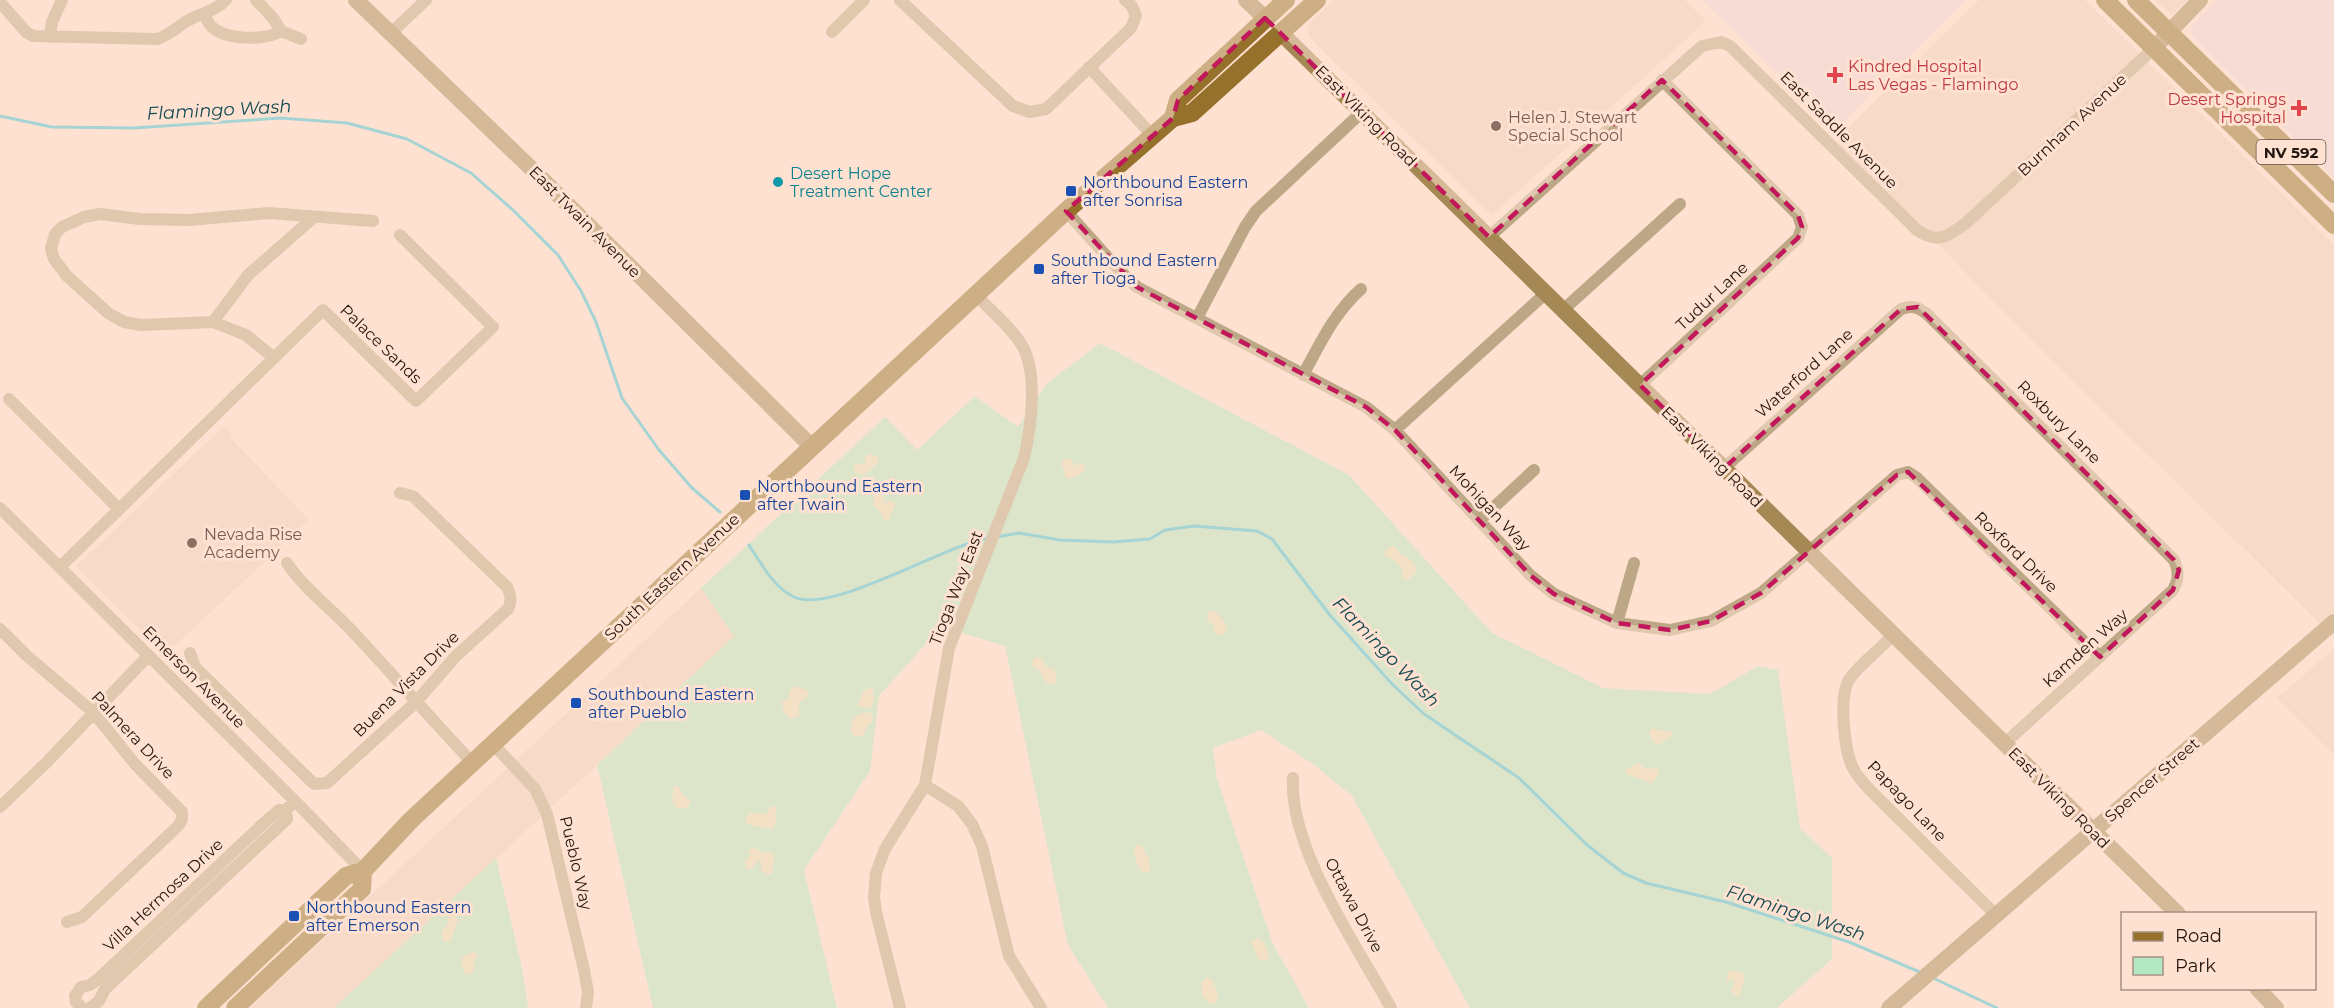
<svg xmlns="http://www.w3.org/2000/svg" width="2334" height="1008" viewBox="0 0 2334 1008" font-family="Montserrat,sans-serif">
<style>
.built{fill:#f2d0be}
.medical{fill:#f0d6dc}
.green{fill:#b4e9c4}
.sand{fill:#e8deb9}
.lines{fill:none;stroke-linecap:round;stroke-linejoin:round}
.stream{stroke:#3dc2da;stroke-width:3}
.street{stroke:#bca886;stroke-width:12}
.secondary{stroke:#a68854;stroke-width:16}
.primary{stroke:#96712b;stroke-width:18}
.marked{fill:none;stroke:#c2185b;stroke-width:4.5;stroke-dasharray:12 8;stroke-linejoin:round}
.health-dot{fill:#e0444e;stroke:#fee1d0;stroke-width:2}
.education-dot{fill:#8d6e63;stroke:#fee1d0;stroke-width:2}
.culture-dot{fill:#0f9aa8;stroke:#fee1d0;stroke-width:2}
.transit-dot{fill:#1a4fb4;stroke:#fee1d0;stroke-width:2}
.labels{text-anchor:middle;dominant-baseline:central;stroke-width:6;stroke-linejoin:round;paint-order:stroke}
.shield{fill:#fee1d0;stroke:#65544a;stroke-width:1.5}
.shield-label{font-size:15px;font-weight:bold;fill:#241710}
.health-label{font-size:16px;fill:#be3a42;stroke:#fee1d0;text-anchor:start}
.street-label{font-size:16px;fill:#241710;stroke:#fee1d0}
.education-label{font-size:16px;fill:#785e54;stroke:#fee1d0;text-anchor:start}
.culture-label{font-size:16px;fill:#0d838f;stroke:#fee1d0;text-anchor:start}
.transit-label{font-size:16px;fill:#164399;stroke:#fee1d0;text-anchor:start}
.water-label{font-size:18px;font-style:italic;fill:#134b55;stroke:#fee1d0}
</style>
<rect width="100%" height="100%" fill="#fee1d0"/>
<path class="built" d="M1334 0H1685L1706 21 1492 215 1309 37 1307 30 1309 24Z
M1979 0H2085L2334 245V637L2049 358 1836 140Z
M2155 0H2187L2173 15Z
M224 426 232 434 230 437 309 520 165 655 76 566Z
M701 588 734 636 597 765 334 1008H250Z
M2334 649V755L2277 698Z"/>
<path class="medical" d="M1702 0H1966L1836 129Z
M2217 0H2334V178L2194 38 2191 32V26Z"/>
<path class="green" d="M1100 343 1349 475 1492 633 1603 688 1710 694 1758 666 1778 670 1800 828 1832 858V959L1777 1008H1470L1352 796 1313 764 1261 730 1213 748 1217 779 1273 944 1309 1008H1108L1068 945 1005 646 941 627 879 696 870 771 804 870 837 1008H653L597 765 734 636 701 588 885 417 917 450 975 396 1018 427 1046 384Z
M496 858 521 963 528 1005 527 1008H334Z"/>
<path class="sand" d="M870 453 878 458V463L864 475C858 475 855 472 853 466L856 463 864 465 866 456Z
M1068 458 1072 461 1074 467 1080 462 1086 466 1082 473 1070 479 1066 478 1062 464 1063 460Z
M877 493 884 497 885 504 889 501 893 502 895 505 889 520 885 521 880 512 873 505 874 496Z
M1392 546 1397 548 1400 554C1408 558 1415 560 1417 571L1409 580 1402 579 1403 570 1395 561 1385 556V551Z
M1210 611H1215L1227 625 1228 628 1222 635H1217L1214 632V627L1207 619V614Z
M1035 657C1042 657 1044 660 1045 666L1055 670 1057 680 1054 684H1047L1039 670 1031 665Z
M797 686 808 691 809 696 799 702V716L791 719 784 713 782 702 789 698V691Z
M869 688 873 689 874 698 872 708 859 707 858 703 863 691Z
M868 712 872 714 873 721 867 727 863 736 855 737 851 733C849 720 856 713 868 712Z
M1654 729 1672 732V736L1658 745 1654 742 1649 734 1650 730Z
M1639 763 1647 769 1656 768 1659 770V774L1652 784 1625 773 1626 769Z
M677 785 682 792 683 796 690 800V805L683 809 677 808 672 800 674 786Z
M775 806 777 808 775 817 777 822 772 829 746 824 745 819 750 812 766 815 770 807Z
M1138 845 1142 846 1149 859 1150 869 1147 873H1143C1137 868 1134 856 1134 848Z
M755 848 763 853 771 852 774 855 772 874 768 875 761 870V860L757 861 752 869H746L745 861 750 856 748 853 750 849Z
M454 914 458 920 450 942 443 941 441 932 447 926 449 915Z
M1258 938C1264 941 1270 952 1269 958L1264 961 1259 960 1251 942Z
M474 952 478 955 474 964V970L471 974H467L463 970 461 959 465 955Z
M1732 970 1743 973 1745 978 1740 994 1736 997 1731 992 1735 983 1734 980 1726 981 1728 973Z
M1207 977 1211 979C1215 987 1221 996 1216 1003L1211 1004 1202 996 1201 983Z"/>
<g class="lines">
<path class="stream" d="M0 116 52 127 134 128 280 118 347 123 407 139 471 173 514 211 558 255 581 291 596 322 622 398 659 450 692 488 720 512
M996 537 1019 533 1060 540 1113 542 1150 539 1165 530 1194 526 1257 531 1272 539 1329 614 1392 684 1424 714 1519 778 1586 844 1623 873 1646 883 1726 902 1849 942 1922 973
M749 545C761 563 773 587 794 597 832 615 945 544 990 538
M1933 978 1997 1008"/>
<path class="street" d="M256 0 273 18 281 31 301 39
M900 0 1013 106 1030 112 1046 109 1131 28 1136 16 1132 6 1125 0
M0 2 26 32 33 36 157 39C169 35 176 28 187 21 200 13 215 12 226 0
M204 14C206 18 209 24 212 27 226 40 265 41 281 31
M832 32 864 0
M390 34 426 0
M50 37 52 22 62 0
M1089 67 1153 136
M1066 211 1121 272 1137 287 1366 407 1395 430 1530 575 1554 594 1617 623 1670 630 1711 621 1761 593 1897 475 1908 472 1916 477 2100 657
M1489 237 1702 46 1721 42 1730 46 1917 230C1938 244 1946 237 1965 224L2154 48
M1563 310 1680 204
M1197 318 1245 227 1256 211 1362 112
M213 322 248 275 313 218
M274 358 246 335 213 322 141 325 124 322 108 313 67 276 54 259 51 249 55 234 62 227 84 217 100 214 140 219 189 220 269 213 373 221
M1303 375C1320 344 1334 313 1361 289
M1640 385 1798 238 1802 227 1798 215 1662 80
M9 399 119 509
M1395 430 1546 293
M1724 468 1901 309C1912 305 1918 307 1927 314L2174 560C2179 572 2179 579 2173 590L2004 744
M0 508 295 801 363 871
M1479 521 1534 470
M287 563C305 590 332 609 354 633 394 676 432 720 473 763
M60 567 323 310 416 401 493 327 400 235
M1617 623 1634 563
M0 629 26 655 93 712 135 764 182 812V819L179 825 82 917 67 922
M1893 635C1880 649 1862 663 1850 678 1838 695 1844 753 1854 770 1858 777 1864 783 1869 789L1996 915
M190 653 195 667 314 784 327 783 415 703 456 656 508 609C512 601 511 596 507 587L413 496 400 493
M493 744 535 789 547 814 584 970 588 992 586 1008
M1293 778C1289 849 1357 946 1391 1008
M925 785 958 806 972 824 982 846 1009 956 1041 1008
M0 807 47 762 148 656
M82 1008 76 1002 75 996 81 987 90 985 98 979 265 822 279 810H286L295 801
M90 1008 99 1001 105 989 287 819 286 810
M900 1008 876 912 874 897 876 873 885 849 925 785 949 648 1024 458C1031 428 1038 376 1023 347 1012 328 991 311 976 295"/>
<path class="secondary" d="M356 0 537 174 812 447
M1246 0 1265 18
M1281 33 2178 914
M2154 48 2200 0
M2257 988 2276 1008
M1889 1008 2334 622"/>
<path class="primary" d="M2105 0 2334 225
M2136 0 2334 194
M1173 118 1178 100 1286 0
M206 1008 346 876 363 871 411 820 1066 211 1173 118 1192 113 1317 0
M235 1008 362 889 363 871"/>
</g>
<path d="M0 0H2334V1008H0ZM1265 18 1489 237 1662 80 1798 215 1802 227 1798 238 1640 385 1724 468 1901 309 1918 307 2174 560 2179 570 2173 590 2100 657 1908 472 1897 475 1761 593 1711 621 1670 630 1617 623 1554 594 1530 575 1395 430 1366 407 1137 287 1066 211 1173 118 1178 100Z" fill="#fee1d0" fill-opacity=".55" fill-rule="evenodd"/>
<path class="marked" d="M1265 18 1489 237 1662 80 1798 215 1802 227 1798 238 1640 385 1724 468 1901 309 1918 307 2174 560 2179 570 2173 590 2100 657 1908 472 1897 475 1761 593 1711 621 1670 630 1617 623 1554 594 1530 575 1395 430 1366 407 1137 287 1066 211 1173 118 1178 100Z"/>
<g class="health-dot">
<path d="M1832 66h6v6h6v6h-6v6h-6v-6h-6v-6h6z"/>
<path d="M2296 99h6v6h6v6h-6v6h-6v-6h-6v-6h6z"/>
</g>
<g class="education-dot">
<circle cx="1496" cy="126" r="6"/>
<circle cx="192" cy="543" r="6"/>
</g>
<circle class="culture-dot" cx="778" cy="182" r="6"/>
<g class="transit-dot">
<rect x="1065" y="185" width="12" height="12" rx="3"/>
<rect x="1033" y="263" width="12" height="12" rx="3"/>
<rect x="739" y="489" width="12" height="12" rx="3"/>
<rect x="570" y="697" width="12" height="12" rx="3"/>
<rect x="288" y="910" width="12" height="12" rx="3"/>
</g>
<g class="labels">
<rect class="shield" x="2256.5" y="140" width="69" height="24" rx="4.5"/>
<g class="shield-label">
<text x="2291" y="152">NV 592</text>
</g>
<g class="health-label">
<text x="1848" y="66">Kindred Hospital<tspan x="1848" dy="18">Las Vegas - Flamingo</tspan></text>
<text x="2286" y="99" text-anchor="end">Desert Springs<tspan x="2286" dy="18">Hospital</tspan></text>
</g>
<g class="street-label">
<text transform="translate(1366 116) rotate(45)">East Viking Road</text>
<text transform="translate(2072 125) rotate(-43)">Burnham Avenue</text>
<text transform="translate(1839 130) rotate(45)">East Saddle Avenue</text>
<text transform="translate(585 222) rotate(45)">East Twain Avenue</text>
<text transform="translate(1712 296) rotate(-43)">Tudur Lane</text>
<text transform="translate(381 344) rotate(44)">Palace Sands</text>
<text transform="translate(1804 373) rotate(-42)">Waterford Lane</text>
<text transform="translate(2059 422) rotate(45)">Roxbury Lane</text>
<text transform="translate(1712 457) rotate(45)">East Viking Road</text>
<text transform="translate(1490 508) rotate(47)">Mohigan Way</text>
<text transform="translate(2016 552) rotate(44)">Roxford Drive</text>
<text transform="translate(672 577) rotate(-43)">South Eastern Avenue</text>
<text transform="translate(956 588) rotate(-69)">Tioga Way East</text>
<text transform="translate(2085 648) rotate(-42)">Kamden Way</text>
<text transform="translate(194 677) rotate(45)">Emerson Avenue</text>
<text transform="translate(406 684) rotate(-45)">Buena Vista Drive</text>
<text transform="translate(133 735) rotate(47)">Palmera Drive</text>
<text transform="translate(2152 780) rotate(-41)">Spencer Street</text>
<text transform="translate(2059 798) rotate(45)">East Viking Road</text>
<text transform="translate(1907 801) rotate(46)">Papago Lane</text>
<text transform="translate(576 863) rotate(77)">Pueblo Way</text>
<text transform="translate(163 895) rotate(-43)">Villa Hermosa Drive</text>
<text transform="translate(1354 905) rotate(62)">Ottawa Drive</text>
</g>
<g class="education-label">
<text x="1508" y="117">Helen J. Stewart<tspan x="1508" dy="18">Special School</tspan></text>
<text x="204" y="534">Nevada Rise<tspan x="204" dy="18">Academy</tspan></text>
</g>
<g class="culture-label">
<text x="790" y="173">Desert Hope<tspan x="790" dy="18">Treatment Center</tspan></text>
</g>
<g class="transit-label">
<text x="1083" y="182">Northbound Eastern<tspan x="1083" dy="18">after Sonrisa</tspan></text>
<text x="1051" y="260">Southbound Eastern<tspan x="1051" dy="18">after Tioga</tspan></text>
<text x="757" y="486">Northbound Eastern<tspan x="757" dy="18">after Twain</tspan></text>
<text x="588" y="694">Southbound Eastern<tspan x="588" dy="18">after Pueblo</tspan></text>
<text x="306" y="907">Northbound Eastern<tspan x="306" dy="18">after Emerson</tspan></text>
</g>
<g class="water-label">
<text transform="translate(219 110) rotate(-3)">Flamingo Wash</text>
<text transform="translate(1386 652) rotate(46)">Flamingo Wash</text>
<text transform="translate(1796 913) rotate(18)">Flamingo Wash</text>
</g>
</g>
<rect x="2121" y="912" width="195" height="78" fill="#fee1d0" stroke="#a79083" stroke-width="1.5"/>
<rect x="2133" y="932" width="30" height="9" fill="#96712b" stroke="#a79083" stroke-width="1.5"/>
<text x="2175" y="942" font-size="18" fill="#241710">Road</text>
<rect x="2133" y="957" width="30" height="18" fill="#b4e9c4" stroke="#a79083" stroke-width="1.5"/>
<text x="2175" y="972" font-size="18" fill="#241710">Park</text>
</svg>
